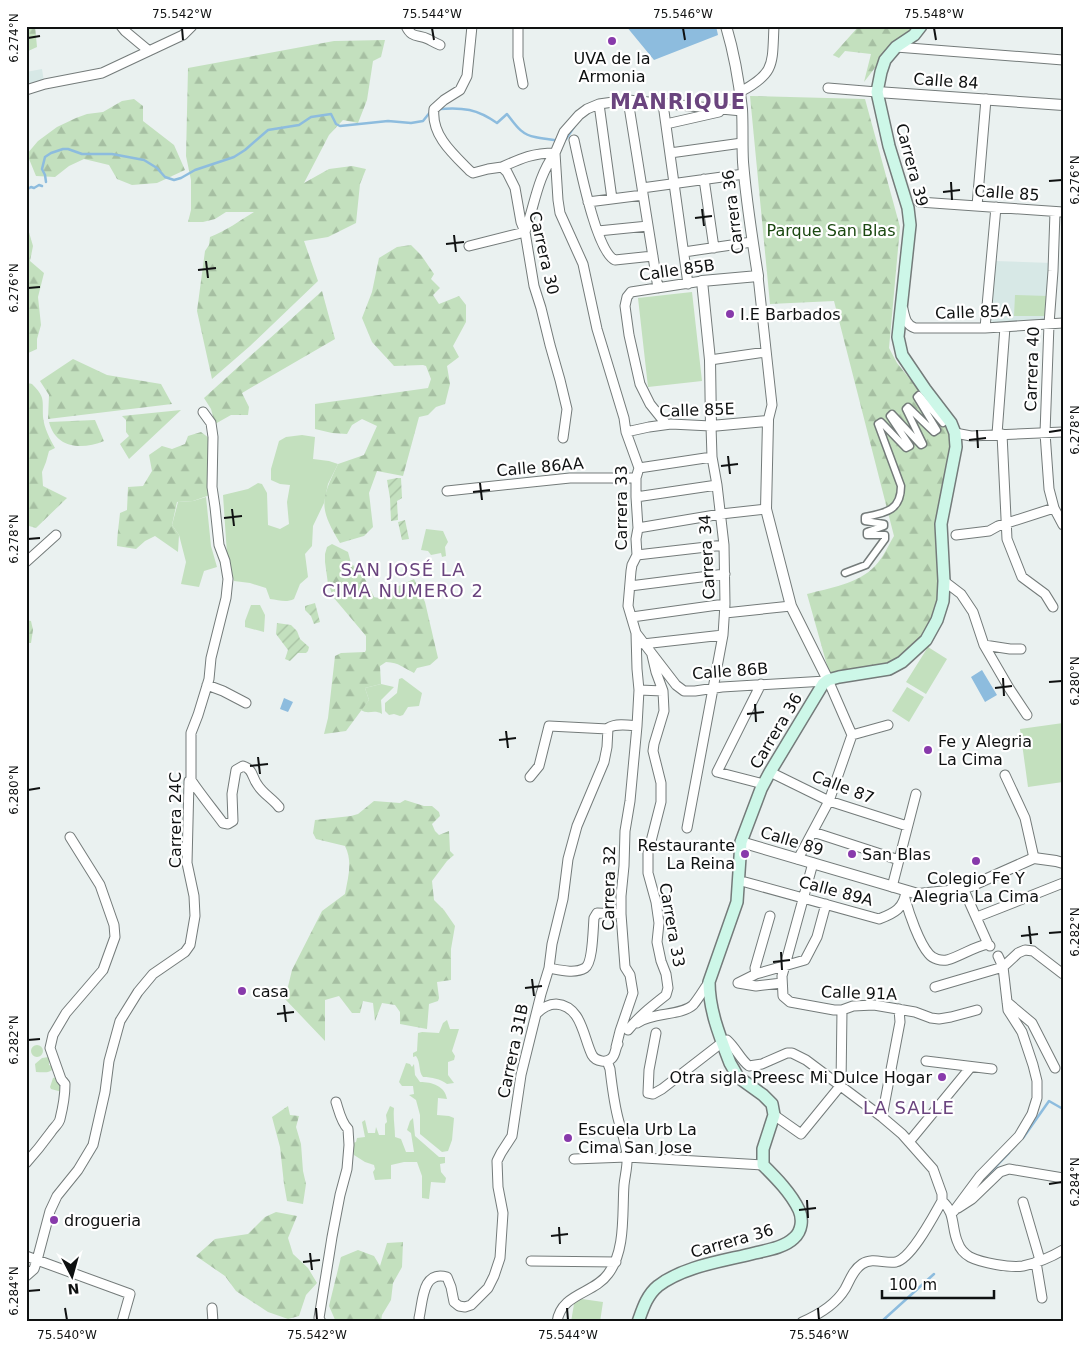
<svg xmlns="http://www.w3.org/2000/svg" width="1089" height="1348" viewBox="0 0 1089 1348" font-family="'DejaVu Sans',sans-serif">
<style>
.built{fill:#d7e8e6}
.grass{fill:#c3e0be}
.forest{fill:url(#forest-firs)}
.garden{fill:url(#garden-furrows)}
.water{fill:#8dbcde}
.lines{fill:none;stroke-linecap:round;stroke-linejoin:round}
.stream{stroke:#8dbcde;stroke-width:2.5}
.pedestrian-casing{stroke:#747b7a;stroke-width:9}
.minor-casing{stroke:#747b7a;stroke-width:11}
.tertiary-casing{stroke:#747b7a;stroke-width:12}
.secondary-casing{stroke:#747b7a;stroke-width:14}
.pedestrian{stroke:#fff;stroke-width:6}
.minor{stroke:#fff;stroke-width:9}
.tertiary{stroke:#fff;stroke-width:10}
.secondary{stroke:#cdf7e8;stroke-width:11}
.ticks{fill:none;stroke:#0f1111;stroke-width:2}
.poi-dot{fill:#883aab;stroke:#fff;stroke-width:2}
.labels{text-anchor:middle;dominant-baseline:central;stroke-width:4.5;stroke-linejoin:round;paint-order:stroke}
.poi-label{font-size:16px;fill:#0f1111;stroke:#fff;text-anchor:start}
.street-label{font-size:16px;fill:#0f1111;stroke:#fff}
.park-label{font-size:16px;fill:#1a4810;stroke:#fff}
.neighbourhood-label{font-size:18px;letter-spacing:1px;fill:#6a447e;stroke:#fff}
.district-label{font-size:21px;font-weight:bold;letter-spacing:1px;fill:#6a447e;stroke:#fff}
.neatline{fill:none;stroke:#0f1111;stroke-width:2}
.ticks-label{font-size:12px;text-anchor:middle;fill:#0f1111}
</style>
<defs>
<pattern id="forest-firs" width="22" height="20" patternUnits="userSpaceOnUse" patternTransform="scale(1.25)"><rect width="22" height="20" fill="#c3e0be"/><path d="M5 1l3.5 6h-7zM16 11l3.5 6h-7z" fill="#a6bfa2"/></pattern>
<pattern id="garden-furrows" width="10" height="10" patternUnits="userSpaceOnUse" patternTransform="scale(1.25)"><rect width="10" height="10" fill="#c3e0be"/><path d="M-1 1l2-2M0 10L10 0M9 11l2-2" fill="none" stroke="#a6bfa2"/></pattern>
</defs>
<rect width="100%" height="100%" fill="#eaf1f0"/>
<path class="built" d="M42 69 44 82 26 85V72Z
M995 261 1052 263 1046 321 995 324 990 320Z"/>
<path class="grass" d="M692 292 702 381 648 387 638 298Z
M1015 295 1048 296 1045 316H1014Z
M302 435 315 437 313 459 329 461 338 464 328 484 324 503 313 526 312 546 305 554 308 577 300 584 294 599C286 603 279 600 270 599L266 588 250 583 234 581 227 554 223 495 248 489 258 483 262 484 267 493 268 525 280 529 289 524 287 502 290 485 280 484 271 480V469L279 441 286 437Z
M206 497 211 546 217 567 204 571 199 587 181 584 186 562 179 535 172 525 178 502 193 501Z
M426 529 443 531 448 542 445 547 446 556 442 557 441 553 431 555 428 551 421 550Z
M251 605H260L265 615 264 632 245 627V621Z
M928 647 947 659 926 694 906 682Z
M402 678 422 693 419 706 408 707 403 715 400 716 394 714 389 715 385 711V703L397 693 399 679Z
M381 684 394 687 381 700 382 714C374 709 368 715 361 710L369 700 365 688Z
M907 687 924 697 909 722 892 711Z
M1063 723V782L1028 787 1020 729Z
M447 1020 450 1029H459L452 1051 455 1056 454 1060 448 1062V1075L454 1083 447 1084C440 1079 432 1077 423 1077 418 1071 421 1063 416 1056L413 1057V1053L417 1051 418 1033 422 1032 439 1033 443 1023Z
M31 1051a6 6 0 1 1 12 0a6 6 0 1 1-12 0Z
M49 1057V1065L52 1066 54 1068C49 1074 43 1072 36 1072L35 1064 42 1058Z
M406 1063 410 1064 412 1067 414 1064 415 1075 420 1082C432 1082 445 1086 447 1099L438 1098 437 1115 449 1116 454 1118 452 1140 448 1151 442 1152 420 1134V1115L416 1100 409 1095 414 1094 413 1086H402L399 1082Z
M58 1077 60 1079 62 1092 51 1089 50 1087 53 1078Z
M390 1106 394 1108C393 1118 395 1127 395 1137L401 1139 406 1152H414L411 1133 407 1130 410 1121 413 1118 415 1136 439 1157H445V1163L440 1164 441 1172 446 1178 445 1183 431 1182 429 1199 422 1198V1176L417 1162H404L391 1165V1179L375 1180 373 1172 375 1169 374 1165 365 1162 354 1155 353 1143 356 1142 357 1138 365 1137 362 1122 365 1120 368 1133H375L376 1127 379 1135H385V1124L387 1122 386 1115Z
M575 1298 603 1302 600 1322H571Z"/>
<path class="forest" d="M26 26H35L37 47 26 52Z
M859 26H916L881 60 864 82 871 54 845 51 839 58 833 55Z
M385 40 381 57 373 61 367 100 358 123 343 120 329 135 304 183 329 169 352 166 366 169 360 184 356 223 328 237 304 241 318 281 250 346 212 379 197 311 205 251 209 245 210 237C226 231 239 221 254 212H226L215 219 203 222H188L191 210V180L186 156 188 68 334 41Z
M750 96 865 99 900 227 889 348 897 363 948 426 952 447 940 600 924 639 888 667 830 676 807 594C829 588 858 584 875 566 883 558 888 546 894 536L834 301 770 304Z
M134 99 143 106V121L174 145 185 170 157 183 132 185 117 179 109 165 84 159 69 166 55 177 36 176 27 154 38 141 57 127 76 118 87 114 103 112 122 101Z
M26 222 33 246 30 261 44 273 38 297 41 325 37 339V349L26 354Z
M411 245 421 255 434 274 431 279 440 288 433 295 439 304 459 296 466 305V322L453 346 459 357 447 366 450 384 445 404 436 407 428 415 419 417 403 476 377 471 369 493 373 527 364 536 340 543C319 508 320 501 338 464L364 455 377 426 362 419 352 425 347 434 332 433 315 429V404L428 388 431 379 426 366 423 365 394 366 372 342 362 318 372 292 379 258 397 247Z
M322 291 335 339 242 393 249 407 248 415H231L215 424 211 409 204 398Z
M73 359 107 375 161 384 172 404 48 419 49 395 40 381Z
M26 383 32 384C46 398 42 400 43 417 44 428 50 439 55 448L49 451 46 462 42 472 43 486 67 498 36 528 29 526 26 529Z
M181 410 129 459 120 444 129 436 126 432V420L122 416Z
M95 420 104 441C82 450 56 449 49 422Z
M201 432 209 438 210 495 193 501 177 502 172 525 179 535 178 552 155 536 145 541 136 549 117 546C117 535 119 524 120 513L127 510 128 487 143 486 152 471 149 455 162 446 172 449 185 444 188 436Z
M332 544 348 552 351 563 363 575 374 597 379 598 387 596 388 588 392 589 414 579 425 602 438 658 430 665 417 668 414 673C402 667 400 663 386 662L380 666 381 684 365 688 369 700 346 731 324 734 328 718 335 656 341 653 365 652 366 650V636L334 598 328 584 325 562V554L327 547Z
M26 620 31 621 33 630 31 643H26Z
M405 800 424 806H432L439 812 440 816 432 824 435 831 439 835 449 831 450 851 454 855 447 861 432 881 434 900 444 910 455 926 451 949V980L437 982 439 998 438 1001 429 1004 427 1029 400 1024V1012L395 1005 382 1003 375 1021 373 1003 363 1001 360 1013H352L339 996 325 1000V1041L285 999 292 970 322 911 345 894C348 877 353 862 345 846L316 839 313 833 315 820 351 816 358 814 374 801 400 803Z
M288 1106 290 1115 299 1116 296 1127 301 1144 303 1171 306 1184 303 1204 287 1201 284 1184 280 1147 272 1117Z
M276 1212 297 1216 288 1238 293 1254 308 1268 317 1283 306 1295 299 1316 288 1319 268 1312 236 1291 225 1276 196 1256 215 1239 248 1234 265 1217Z
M403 1242 402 1267 393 1283 391 1300 382 1315 381 1322H336L329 1306 341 1257 358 1250 374 1256 380 1266 387 1243Z"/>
<path class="garden" d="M397 478H401L402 498 397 501 398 520 391 521 390 498 387 480Z
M405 520 409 539 402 540 398 522Z
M315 603 320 622 314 624 311 616 305 610V606Z
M277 623 291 625 297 631 300 639 309 647 308 651 306 653H298L290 661 285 659 288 650 276 634Z"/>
<path class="water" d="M626 26H716L718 35 654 60Z
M982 670 997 695 985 702 971 677Z
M284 698 293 702 288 712 280 709Z"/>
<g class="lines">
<path class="stream" d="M439 109C463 107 477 109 497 123L507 114C515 124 521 135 535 137 543 139 550 139 559 141
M566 139 574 127
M46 182 45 175 42 169 45 157 51 153 63 149H68L82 154H112L144 160 157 168 165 177 174 180 181 178 195 170 234 157 245 150 268 130 299 125 311 117 331 114 336 124 340 126 388 121 411 123 423 121 431 111
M26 190 31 187 34 188 39 185 42 186
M1023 1138 1049 1101 1063 1109
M978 1185 1009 1153
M881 1322 934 1274"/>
<defs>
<path id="pedestrian" d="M923 444 906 409 908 407 934 432 937 430 917 397 919 395 943 423 946 420 943 417
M845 573 866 565 885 539V535H867V532L884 526V524L865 521V517C885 513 901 511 901 486L878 424 881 422 906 448 910 446 890 416 892 414 921 445 923 444"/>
<path id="minor" d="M121 26 125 31 149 51
M406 26C412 39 418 34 428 39 432 41 435 43 440 45
M472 26 467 76 460 90 444 100 434 109C431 135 453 154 470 171L473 173 488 169 502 167 507 172 515 188 521 222 525 232 534 286 541 308 550 345 560 380 567 409 563 438
M518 26V57L523 84
M896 47 1063 60
M828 88 877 92
M26 90 45 84 102 73 183 35 192 26
M740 92C776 73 772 64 774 26
M628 100 658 288
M599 104 612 199
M663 104 688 284
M742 111 628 100 599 104 587 109 579 115 564 132 555 153 558 200 560 213 583 264 597 329 624 418 626 432 639 468 636 478V497L638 528 636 539 637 555 632 565 631 571 628 606 636 633 676 685 684 691H695L722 687 826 681
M666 124 719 112
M574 140C579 162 596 252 615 260L653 256
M670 153 742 143
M502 167C522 158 533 153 555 153
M704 179 714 248
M642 188 744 174
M588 202 643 195
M919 202 1063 212
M977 206 986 99
M1055 212 1053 271 1049 324 1045 433 1049 489 1054 508 1063 525
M598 231 648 226
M469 246 525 232C535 204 537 178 555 153
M684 252 752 242
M758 276 772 405 768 421
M903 309C905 318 906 325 915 328H985L1063 323
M985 328 996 207
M710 360 766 352
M666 424 650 404 640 384 629 335 625 306 627 297 631 292 702 281
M626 432 649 427 671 424 711 426 712 457 717 485 724 545 725 604 723 635 687 828
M955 433 971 436 1063 432
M997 434 1005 327
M1002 434 1007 539 1022 577 1045 594 1053 607
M639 468 712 457
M447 491 570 478H636
M636 497 717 485
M638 528 721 514 766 509
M956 535 989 531 998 526 1054 508
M637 555 724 545
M26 562 56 535
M944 581 961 594 973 612 984 645 1009 688 1027 715
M630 586 725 574
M725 613 791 606
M632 617 725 604
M643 644 723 635
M984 645 1010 649H1021
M761 684 717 772 763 784
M207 685 223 691 246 703
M639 690 663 691
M852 735 888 725
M770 772 829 801 907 826
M1005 775 1025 818 1034 858
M530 777 539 766 549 726 608 729
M191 780C201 795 212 808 223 823L228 824 233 821 232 794 236 770 243 766C253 769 252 777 257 784 263 794 272 798 279 807
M813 832 899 860
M798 859 829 801 852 735 828 680
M813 863 782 976 783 996 790 1002 834 1010H842L853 1006 874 1005 915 1012 931 1018 939 1019 951 1017 977 1010
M745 882 879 919C895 913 904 908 906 891
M892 887 916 794
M963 888 988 944
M905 899C909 913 919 943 929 954 933 959 941 961 947 960 961 956 973 947 988 944L990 946
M977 917 1063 883
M549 968C560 970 575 974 585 968 593 963 593 928 594 918L597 913 621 914
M756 974 755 968 770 916
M738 983 756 974 805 960 817 937 826 904
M738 983 756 986 782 983
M935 987 1003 967 1018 953 1025 950 1033 951 1063 974
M1007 1002 1032 1023 1055 1068
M536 1014C542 1008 548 1004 556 1004 582 1006 583 1037 592 1055 596 1062 607 1063 612 1058 616 1054 615 1048 618 1044
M637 1023C652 1012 681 1016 693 1005 699 998 704 989 709 982
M628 1030C639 1016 652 1006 666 995L668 988 666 974 661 961 657 942 659 923 656 902 648 873V853L661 802V783L653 751 654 744 664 711 663 691 656 672 652 655
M656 1033 649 1070 648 1093 653 1094 662 1089 724 1041 727 1040C736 1048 740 1059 749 1066L762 1064 787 1053H792L806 1060 882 1117 902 1134 933 1169 942 1194V1201C934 1215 912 1258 896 1262 885 1264 873 1257 862 1264 853 1270 850 1280 845 1289 836 1304 818 1315 802 1322
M616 1047 620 1031 633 993 630 975 625 967 621 914V896L624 866 625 831 630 801 637 726
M926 1061 992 1069
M774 1115 801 1134 841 1085 842 1010
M882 1117 900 1022 899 1009
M909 1142 970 1068
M574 1159 627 1157 763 1165
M26 1163C35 1153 43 1143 51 1132 54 1127 59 1124 60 1119 63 1107 65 1096 65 1084L61 1079 50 1048 53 1035 66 1013 103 970 115 937 114 925 100 885 70 837
M942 1201C956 1213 951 1228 958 1243 960 1249 965 1254 970 1257 982 1263 1010 1268 1023 1266 1037 1263 1051 1257 1063 1250
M1023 1202 1040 1260
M958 1208 972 1199 1000 1172 1009 1169 1063 1178
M954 1211 980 1176 1019 1136 1032 1114 1037 1098V1081L1033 1065 1022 1032 1008 1010 1003 967 998 956
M26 1256 130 1294 122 1322
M531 1261 616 1262
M1036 1262 1042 1298
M26 1276 34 1269 37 1260 50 1211 57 1196 78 1170 93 1145 105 1092 109 1061 120 1021 138 992 153 974 185 952 190 945 195 916 194 896 187 863 189 781 191 780V733L198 715 209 679 211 658 226 598 228 579 225 561 219 545 215 507 212 487 213 437 211 423 203 412
M212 1308 213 1322
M321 1322 319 1318 329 1256 332 1237 340 1195 347 1169 349 1145 348 1129C341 1122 339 1111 336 1102
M420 1322 419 1318C423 1301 422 1270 447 1277L451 1287 454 1302 459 1306 465 1307 471 1305 488 1288 494 1276 500 1258 503 1213 498 1187 497 1161 501 1153 512 1136 521 1075 541 994 549 968 552 944 563 899 568 859 577 826 604 762 607 747 608 728C616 723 628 725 637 726L639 690 637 669 636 633
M557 1322C561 1293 594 1294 608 1274 626 1251 622 1213 624 1185 625 1175 628 1165 627 1155 626 1144 622 1133 619 1122 614 1104 612 1086 610 1069L607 1061"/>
<path id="tertiary" d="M726 26C734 53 739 81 742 109 743 127 742 144 743 162 746 200 752 238 758 276L702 281 710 360 711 426 768 421 766 509 791 606 828 680
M877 92 1063 105
M741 842 918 894 948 891 971 886 1034 858 1056 861 1063 863"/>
<path id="secondary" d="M638 1322C643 1308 647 1295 658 1286 684 1266 724 1261 755 1253 768 1250 785 1247 794 1238 802 1231 803 1219 799 1210 791 1193 776 1178 763 1165V1149L774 1115 772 1104 763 1095 738 1077 730 1063C720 1037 709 1010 709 982L737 902 741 842 761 789 770 772 823 684 828 680 839 677 889 669 902 662 926 640 937 620 943 601 944 581 941 524 956 447 955 433 951 423 925 389 902 355 898 337 910 225 908 208 889 146 877 92 881 72 885 60 896 47 914 35 921 26"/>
</defs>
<use href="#pedestrian" class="pedestrian-casing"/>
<use href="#minor" class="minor-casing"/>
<use href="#tertiary" class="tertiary-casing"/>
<use href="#secondary" class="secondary-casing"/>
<use href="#pedestrian" class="pedestrian"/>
<use href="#minor" class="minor"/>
<use href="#tertiary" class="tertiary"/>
<use href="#secondary" class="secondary"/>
</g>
<path class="ticks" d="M182 28 183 40M432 28 434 40M683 28 685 40M934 28 936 40M28 38 40 36M1049 181 1062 180M951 182 952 200M943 192 960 190M702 209 704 226M695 218 712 216M454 235 456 252M446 244 464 242M206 261 208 278M198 270 216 268M28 288 40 287M977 430 978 448M1049 432 1062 430M969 440 986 438M728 456 730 474M721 466 738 464M480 483 482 500M473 492 490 490M232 509 234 526M224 518 242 516M28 539 40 538M1003 678 1004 696M1049 682 1062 681M995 688 1012 686M755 704 756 722M747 714 764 712M506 731 508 748M499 740 516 738M258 757 260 774M250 766 268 764M28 790 40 788M1029 926 1031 944M1049 933 1062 932M1021 936 1038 934M781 952 782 970M773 962 790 960M532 979 534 996M525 988 542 986M284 1005 286 1022M277 1014 294 1012M28 1040 40 1039M1049 1184 1062 1182M807 1200 808 1218M799 1210 816 1208M559 1227 560 1244M551 1236 568 1234M310 1253 312 1270M303 1262 320 1260M28 1291 40 1290M65 1308 67 1320M316 1308 317 1320M567 1308 568 1320M818 1308 819 1320"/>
<g class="poi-dot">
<circle cx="612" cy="41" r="5"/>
<circle cx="730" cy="314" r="5"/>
<circle cx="928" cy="750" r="5"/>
<circle cx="745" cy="854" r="5"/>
<circle cx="852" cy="854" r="5"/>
<circle cx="976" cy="861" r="5"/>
<circle cx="242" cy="991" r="5"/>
<circle cx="942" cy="1077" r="5"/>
<circle cx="568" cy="1138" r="5"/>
<circle cx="54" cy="1220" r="5"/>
</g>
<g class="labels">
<g class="poi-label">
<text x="612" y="58" text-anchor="middle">UVA de la<tspan x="612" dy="18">Armonia</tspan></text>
<text x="740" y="314">I.E Barbados</text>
<text x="938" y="741">Fe y Alegria<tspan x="938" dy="18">La Cima</tspan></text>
<text x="735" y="845" text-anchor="end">Restaurante<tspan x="735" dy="18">La Reina</tspan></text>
<text x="862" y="854">San Blas</text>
<text x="976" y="878" text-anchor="middle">Colegio Fe Y<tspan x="976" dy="18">Alegria La Cima</tspan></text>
<text x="252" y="991">casa</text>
<text x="932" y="1077" text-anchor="end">Otra sigla Preesc Mi Dulce Hogar</text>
<text x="578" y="1129">Escuela Urb La<tspan x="578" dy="18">Cima San Jose</tspan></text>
<text x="64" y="1220">drogueria</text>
</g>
<g class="street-label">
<text transform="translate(946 81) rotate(4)">Calle 84</text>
<text transform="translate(912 165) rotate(75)">Carrera 39</text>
<text transform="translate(1007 193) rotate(4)">Calle 85</text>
<text transform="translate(733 212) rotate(-97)">Carrera 36</text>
<text transform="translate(544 253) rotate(77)">Carrera 30</text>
<text transform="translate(677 270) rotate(-8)">Calle 85B</text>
<text transform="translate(973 312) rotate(-2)">Calle 85A</text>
<text transform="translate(1032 369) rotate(-88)">Carrera 40</text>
<text transform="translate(697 410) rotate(-2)">Calle 85E</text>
<text transform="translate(540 467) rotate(-5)">Calle 86AA</text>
<text transform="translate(621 508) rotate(-90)">Carrera 33</text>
<text transform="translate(707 557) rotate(-93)">Carrera 34</text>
<text transform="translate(730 671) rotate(-4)">Calle 86B</text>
<text transform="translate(776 731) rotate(-59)">Carrera 36</text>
<text transform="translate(843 787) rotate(21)">Calle 87</text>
<text transform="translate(175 820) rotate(-90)">Carrera 24C</text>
<text transform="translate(792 841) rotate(17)">Calle 89</text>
<text transform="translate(609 888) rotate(-89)">Carrera 32</text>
<text transform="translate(836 891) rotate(15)">Calle 89A</text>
<text transform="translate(672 925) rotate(80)">Carrera 33</text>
<text transform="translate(859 993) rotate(2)">Calle 91A</text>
<text transform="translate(513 1051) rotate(-78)">Carrera 31B</text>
<text transform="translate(732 1241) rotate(-16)">Carrera 36</text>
</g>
<g class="park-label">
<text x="831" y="230">Parque San Blas</text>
</g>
<g class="neighbourhood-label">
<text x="403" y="569">SAN JOSÉ LA<tspan x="403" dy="21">CIMA NUMERO 2</tspan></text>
<text x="909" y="1107">LA SALLE</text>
</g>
<g class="district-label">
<text x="678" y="102">MANRIQUE</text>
</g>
</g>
<rect width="1089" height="1348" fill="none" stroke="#ffffff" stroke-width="55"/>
<g transform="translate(72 1276) rotate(174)" stroke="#ffffff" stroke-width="4" paint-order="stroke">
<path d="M0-4L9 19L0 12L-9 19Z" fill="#0f1111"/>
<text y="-8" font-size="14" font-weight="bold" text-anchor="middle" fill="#0f1111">N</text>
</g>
<path d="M882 1290v8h112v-8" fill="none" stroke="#0f1111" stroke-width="2.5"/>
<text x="889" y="1290" font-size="15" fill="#0f1111" stroke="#ffffff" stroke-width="4" paint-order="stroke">100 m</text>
<rect x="28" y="28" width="1034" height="1292" class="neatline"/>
<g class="ticks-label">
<text x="182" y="18">75.542°W</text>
<text x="432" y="18">75.544°W</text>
<text x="683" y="18">75.546°W</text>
<text x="934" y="18">75.548°W</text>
<text transform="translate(14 38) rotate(-90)" y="4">6.274°N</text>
<text transform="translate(1075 180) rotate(-90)" y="4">6.276°N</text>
<text transform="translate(14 288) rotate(-90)" y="4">6.276°N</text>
<text transform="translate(1075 430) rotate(-90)" y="4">6.278°N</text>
<text transform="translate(14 539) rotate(-90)" y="4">6.278°N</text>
<text transform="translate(1075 681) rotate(-90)" y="4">6.280°N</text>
<text transform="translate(14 790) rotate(-90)" y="4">6.280°N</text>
<text transform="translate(1075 932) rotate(-90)" y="4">6.282°N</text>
<text transform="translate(14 1040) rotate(-90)" y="4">6.282°N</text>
<text transform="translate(1075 1182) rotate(-90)" y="4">6.284°N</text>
<text transform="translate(14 1291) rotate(-90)" y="4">6.284°N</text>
<text x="67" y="1339">75.540°W</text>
<text x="317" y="1339">75.542°W</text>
<text x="568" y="1339">75.544°W</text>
<text x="819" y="1339">75.546°W</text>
</g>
</svg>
